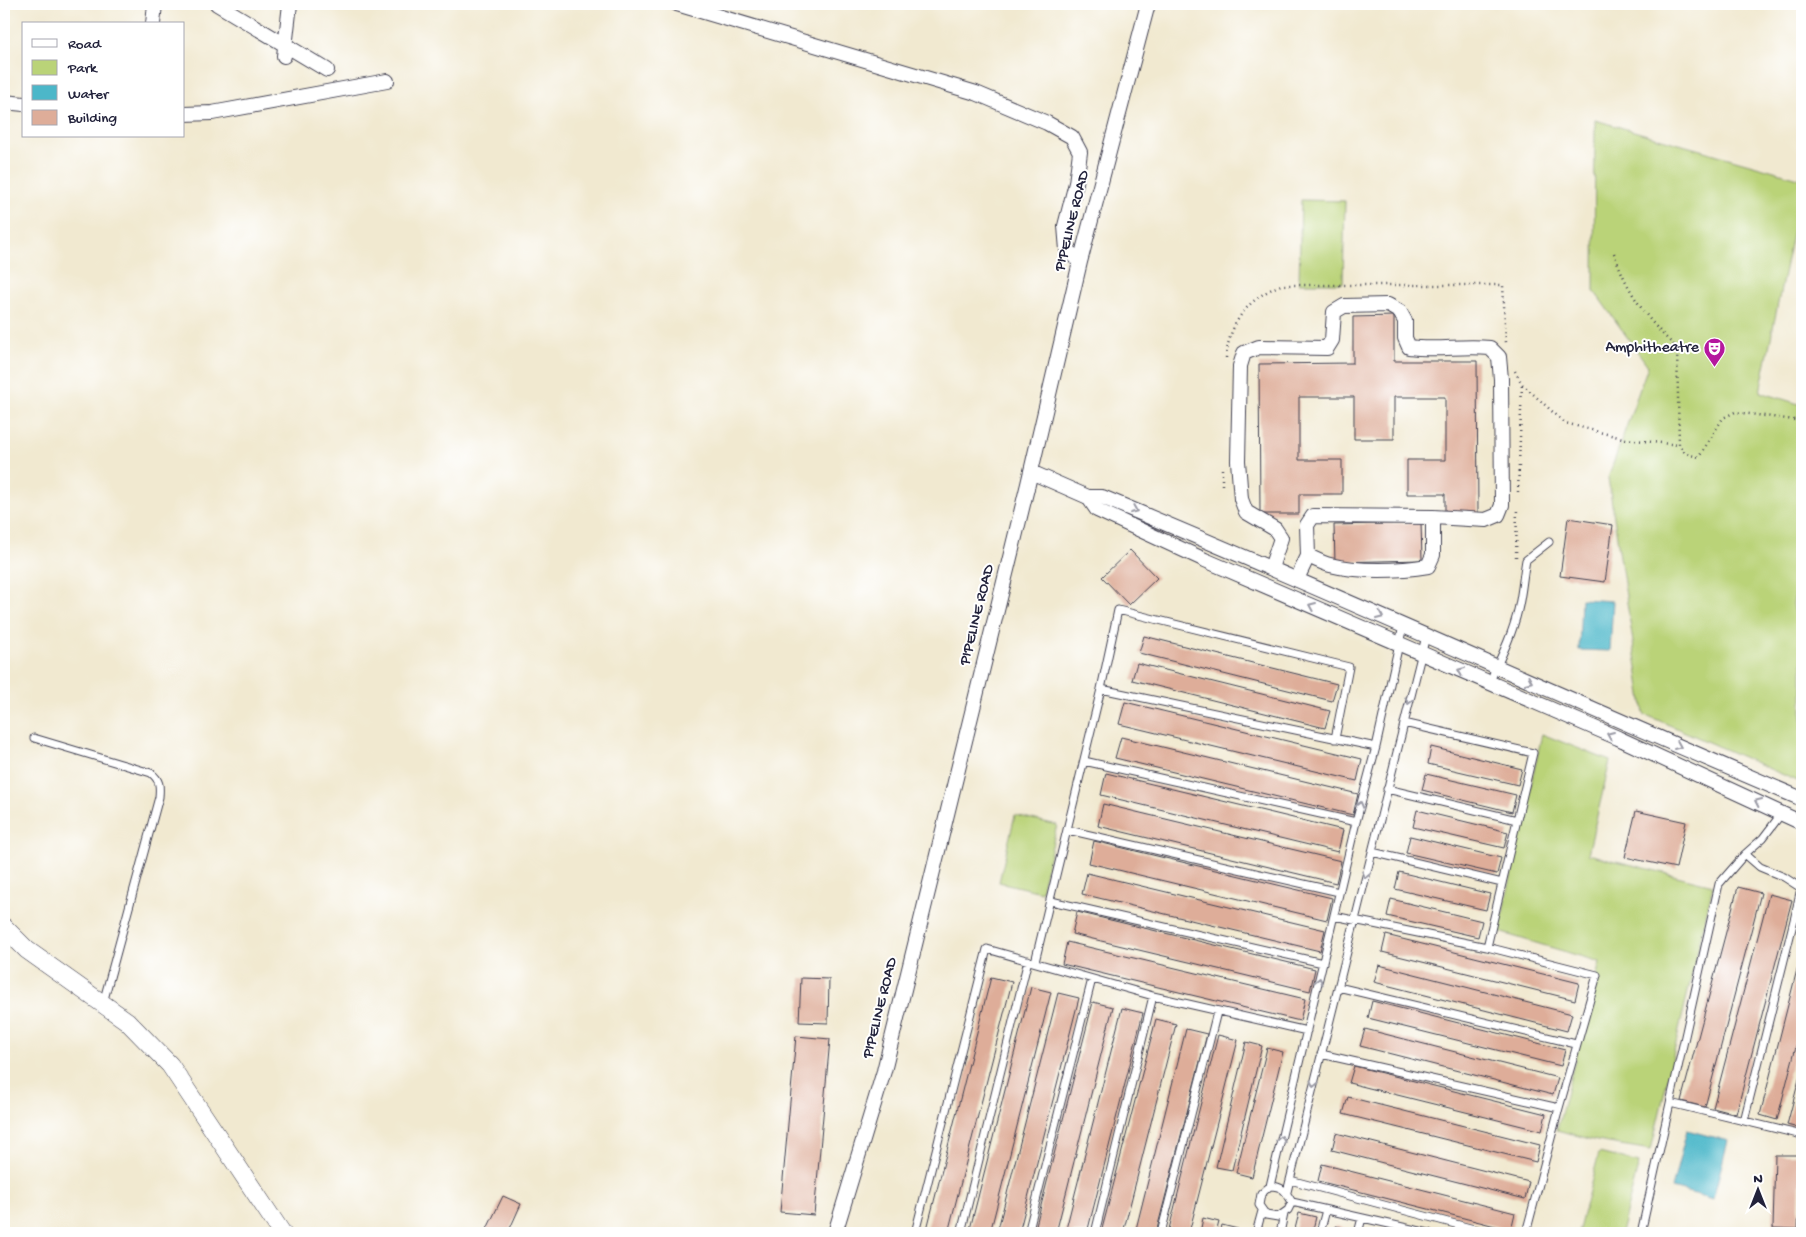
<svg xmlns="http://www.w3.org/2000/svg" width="1806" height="1237" viewBox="0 0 1806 1237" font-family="'Gochi Hand',sans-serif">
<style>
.green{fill:#bad378;stroke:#6e7a5a}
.water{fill:#4cb7c9;stroke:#376c82}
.building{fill:#dead99}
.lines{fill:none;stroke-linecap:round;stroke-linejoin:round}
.service-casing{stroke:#414051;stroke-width:9}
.minor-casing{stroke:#414051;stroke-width:16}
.tertiary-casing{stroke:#414051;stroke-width:19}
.path{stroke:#414051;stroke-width:2.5;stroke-dasharray:1 4;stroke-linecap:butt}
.service{stroke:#fff;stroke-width:7}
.minor{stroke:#fff;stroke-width:14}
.tertiary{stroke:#fff;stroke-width:18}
.oneway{stroke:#9c9ca7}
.labels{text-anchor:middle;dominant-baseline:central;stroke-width:4;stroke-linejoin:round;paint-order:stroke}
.street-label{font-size:16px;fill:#22223b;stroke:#fff}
.poi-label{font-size:16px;fill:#22223b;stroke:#fff;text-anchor:end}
</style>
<rect width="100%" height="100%" fill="#fff"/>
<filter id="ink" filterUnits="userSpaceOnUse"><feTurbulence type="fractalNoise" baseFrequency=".02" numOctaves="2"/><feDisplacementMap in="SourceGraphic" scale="10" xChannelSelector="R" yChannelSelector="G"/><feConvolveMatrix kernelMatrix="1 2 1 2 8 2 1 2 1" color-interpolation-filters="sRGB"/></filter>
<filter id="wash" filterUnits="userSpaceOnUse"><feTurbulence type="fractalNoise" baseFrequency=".0096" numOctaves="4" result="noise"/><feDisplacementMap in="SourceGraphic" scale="20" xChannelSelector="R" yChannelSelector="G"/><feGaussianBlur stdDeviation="1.12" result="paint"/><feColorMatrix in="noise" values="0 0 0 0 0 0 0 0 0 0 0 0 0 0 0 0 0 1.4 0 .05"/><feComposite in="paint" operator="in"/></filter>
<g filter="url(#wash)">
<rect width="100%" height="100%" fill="#f1e9d0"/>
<path class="green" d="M1595 120 1802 179V185L1760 392 1802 405V561L1793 604 1802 647V783L1644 714 1608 478 1648 366 1594 291Z
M1301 200 1345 201 1343 283H1299Z
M1542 734 1610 761 1588 854 1713 885 1651 1150 1597 1141 1557 1130 1600 962 1499 932Z
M1015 815 1057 825 1041 892 999 882Z
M1599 1153 1639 1163 1621 1233H1578Z"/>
<path class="water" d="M1581 599 1613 601 1610 651 1579 650Z
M1687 1130 1728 1141 1713 1199 1672 1188Z"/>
<g id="blocks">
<path class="building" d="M1394 316V361H1477L1478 514H1445V494H1407V460H1445V397H1394V439H1354V397H1299V460H1342V494H1299V514H1260L1259 364 1353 363V317Z
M1568 518 1613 525 1605 582 1560 576Z
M1421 523 1422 560 1335 562 1334 525Z
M1130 550 1157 578 1129 605 1102 577Z
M1144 636 1337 684 1332 701 1139 653Z
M1137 663 1330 711 1325 728 1132 680Z
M1125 702 1362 759 1357 781 1119 724Z
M1121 737 1358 794 1353 815 1115 758Z
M1431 747 1522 769 1518 785 1428 764Z
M1106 773 1343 830 1338 852 1101 795Z
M1426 774 1516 795 1512 812 1422 790Z
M1103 804 1341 861 1336 883 1098 826Z
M1417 810 1508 832 1504 848 1413 827Z
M1636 811 1686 822 1676 868 1625 857Z
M1410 836 1501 858 1497 874 1406 853Z
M1094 841 1332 898 1327 920 1089 863Z
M1399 872 1490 894 1486 910 1395 889Z
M1087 873 1325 930 1320 951 1082 894Z
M1738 887 1761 893 1705 1107 1681 1101Z
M1769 894 1792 900 1736 1114 1713 1108Z
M1391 899 1482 921 1478 937 1387 916Z
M1077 912 1315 969 1310 991 1072 934Z
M1386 935 1579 983 1575 1000 1382 952Z
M1067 942 1305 999 1300 1021 1062 964Z
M1802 950V1023L1777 1120 1760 1115Z
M1379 965 1572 1014 1567 1031 1374 982Z
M991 977 1012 982 948 1233H926Z
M801 978 829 979 828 1023 799 1022Z
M1031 987 1051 992 990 1233H969Z
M1058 993 1079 998 1019 1233H997Z
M1372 1001 1565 1050 1561 1066 1368 1018Z
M1093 1002 1113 1007 1056 1233H1034Z
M1122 1008 1143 1013 1087 1233H1065Z
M1156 1019 1176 1024 1123 1233H1101Z
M1186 1029 1207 1034 1156 1233H1135Z
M1365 1029 1558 1078 1553 1095 1360 1046Z
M1218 1035 1238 1040 1189 1233H1168Z
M796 1036 830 1039 814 1215 780 1212Z
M1246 1042 1262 1046 1232 1170 1216 1167Z
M1267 1048 1283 1052 1252 1177 1236 1173Z
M1354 1066 1546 1114 1542 1131 1349 1083Z
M1802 1068V1129L1787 1125Z
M1348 1097 1540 1145 1536 1162 1343 1114Z
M1336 1133 1529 1182 1525 1199 1332 1150Z
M1775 1155H1801L1798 1229 1773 1228Z
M1322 1164 1515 1213 1511 1230 1318 1181Z
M503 1196 521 1204 508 1233H485Z
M1299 1213 1316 1217 1312 1233H1294Z
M1203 1218 1219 1222 1216 1233H1200Z
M1222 1225 1238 1229 1237 1233H1220Z
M1336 1226 1353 1230V1233H1334Z"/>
</g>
</g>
<g filter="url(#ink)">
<use href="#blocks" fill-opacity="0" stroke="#414051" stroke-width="1"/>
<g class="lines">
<defs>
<path id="service" d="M1489 683C1500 659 1512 636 1518 610 1522 594 1523 576 1526 560L1549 542
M1101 689 1118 610 1349 667 1335 739
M1404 723 1533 753 1517 820
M34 738 151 773C160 780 160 786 159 797L103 1003
M1084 761 1356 822
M1387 789 1517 820 1487 947
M1068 830 1339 892
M1372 852 1502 883
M1745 854 1760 867 1784 877 1801 888 1795 916 1802 921
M1051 901 1323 963
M1334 916 1487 947 1597 975 1559 1108 1526 1233
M1035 962 1101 689 1376 747
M1338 987 1576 1044
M1321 1054 1559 1108
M1670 1103 1802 1135
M1744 1121 1795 916
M1290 1180 1489 1233
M1270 1186 1356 822 1376 747 1403 626
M1270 1186C1283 1186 1286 1192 1292 1202L1288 1210 1278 1217 1266 1215 1259 1205 1261 1194Z
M1287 1192 1426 636
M1292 1202 1429 1233
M915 1233 987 949 1153 996 1307 1031
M961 1233 1028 960
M1028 1233 1092 979
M1095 1233 1153 996
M1161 1233 1217 1012
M1256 1233 1262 1211
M1280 1233 1284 1214
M1320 1233 1326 1210
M1358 1233 1362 1218
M1641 1233 1719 884 1745 854 1763 838 1782 813"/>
<path id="minor" d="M217 4 327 70
M677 4 976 93 1047 123 1072 137 1080 152 1076 183 1065 226 1067 250 1080 262
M153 24 155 4
M284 56 290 4
M4 102 24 104
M184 114 212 113 387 81
M1031 472 1088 497H1102C1337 594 1568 700 1802 799
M1088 497 1097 510 1205 560 1618 738 1802 823
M1308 556C1315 559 1322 563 1330 565 1357 572 1400 571 1428 566L1433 555V517
M1271 568 1281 538 1275 529 1246 512 1241 499 1238 461 1240 366 1244 353 1259 347 1327 348 1332 340 1334 312 1344 306 1388 305 1400 312 1405 321V338L1409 347C1436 351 1463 345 1490 348L1499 357 1501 379 1502 505 1498 515 1486 520 1433 517 1313 516 1307 525 1308 556 1297 579
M835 1233 884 1071 1028 484 1080 262 1148 4"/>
<path id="tertiary" d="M4 927 27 950 127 1021 170 1065 282 1233"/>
</defs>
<use href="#service" class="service-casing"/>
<use href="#minor" class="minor-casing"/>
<use href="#tertiary" class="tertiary-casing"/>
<path class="path" d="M1614 253C1627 291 1647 321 1677 348L1679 445 1686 454 1699 457 1723 418 1735 412 1802 421
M1226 358C1229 323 1248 298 1281 285H1503L1506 343
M1515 371 1522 384 1565 423 1626 439 1679 445
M1222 485V466
M1518 492 1522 384
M1516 557 1517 507"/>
<use href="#service" class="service"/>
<use href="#minor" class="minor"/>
<use href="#tertiary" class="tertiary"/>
</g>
<defs><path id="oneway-chevron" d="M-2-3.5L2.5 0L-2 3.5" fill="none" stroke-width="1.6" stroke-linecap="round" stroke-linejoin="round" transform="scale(1.25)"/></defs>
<g class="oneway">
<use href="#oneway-chevron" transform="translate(1134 510) rotate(22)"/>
<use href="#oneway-chevron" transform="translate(1312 606) rotate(-157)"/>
<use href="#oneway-chevron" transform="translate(1380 616) rotate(24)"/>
<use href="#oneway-chevron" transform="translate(1461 671) rotate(-157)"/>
<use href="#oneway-chevron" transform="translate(1529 681) rotate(24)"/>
<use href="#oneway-chevron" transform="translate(1409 701) rotate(104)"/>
<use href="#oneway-chevron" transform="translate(1610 735) rotate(-157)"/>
<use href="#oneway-chevron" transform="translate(1678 746) rotate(23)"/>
<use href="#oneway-chevron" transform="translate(1758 802) rotate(-155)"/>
<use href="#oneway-chevron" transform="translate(1360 805) rotate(-75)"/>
<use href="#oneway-chevron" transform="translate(1366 875) rotate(104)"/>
<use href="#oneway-chevron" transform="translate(1319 981) rotate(-77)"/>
<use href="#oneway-chevron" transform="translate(1314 1084) rotate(103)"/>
<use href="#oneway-chevron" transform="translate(1281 1139) rotate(-77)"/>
</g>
</g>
<defs>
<symbol id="theatre-pin" viewBox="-11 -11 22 30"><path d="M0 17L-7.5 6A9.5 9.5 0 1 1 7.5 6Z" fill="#b5179e" stroke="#fff"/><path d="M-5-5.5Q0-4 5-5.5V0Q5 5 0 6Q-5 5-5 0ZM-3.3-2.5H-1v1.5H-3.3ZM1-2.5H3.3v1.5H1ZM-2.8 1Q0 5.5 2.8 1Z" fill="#fff"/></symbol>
</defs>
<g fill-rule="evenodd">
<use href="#theatre-pin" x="1702" y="336" width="25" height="34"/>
</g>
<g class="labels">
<g class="street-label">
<text transform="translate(1073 221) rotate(-76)">PIPELINE ROAD</text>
<text transform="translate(978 615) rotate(-76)">PIPELINE ROAD</text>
<text transform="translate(881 1008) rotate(-76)">PIPELINE ROAD</text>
</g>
<g class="poi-label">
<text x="1699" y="348">Amphitheatre</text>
</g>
</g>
<rect width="1806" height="1237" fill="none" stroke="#fff" stroke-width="20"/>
<rect x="22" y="22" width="162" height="115" fill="#ffffff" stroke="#a7a7b1"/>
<rect x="32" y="39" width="25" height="8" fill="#ffffff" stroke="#a7a7b1"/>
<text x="68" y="48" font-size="15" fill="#22223b">Road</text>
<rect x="32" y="60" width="25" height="15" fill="#bad378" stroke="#a7a7b1"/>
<text x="68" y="72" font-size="15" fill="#22223b">Park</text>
<rect x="32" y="85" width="25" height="15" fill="#4cb7c9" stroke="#a7a7b1"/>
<text x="68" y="98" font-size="15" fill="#22223b">Water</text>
<rect x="32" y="110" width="25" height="15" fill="#dead99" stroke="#a7a7b1"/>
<text x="68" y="122" font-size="15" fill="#22223b">Building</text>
<g transform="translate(1758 1190)" stroke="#ffffff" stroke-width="4" paint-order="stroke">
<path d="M0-4L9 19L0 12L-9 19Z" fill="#22223b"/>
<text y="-8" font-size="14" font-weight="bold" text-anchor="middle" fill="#22223b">N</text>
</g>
</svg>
